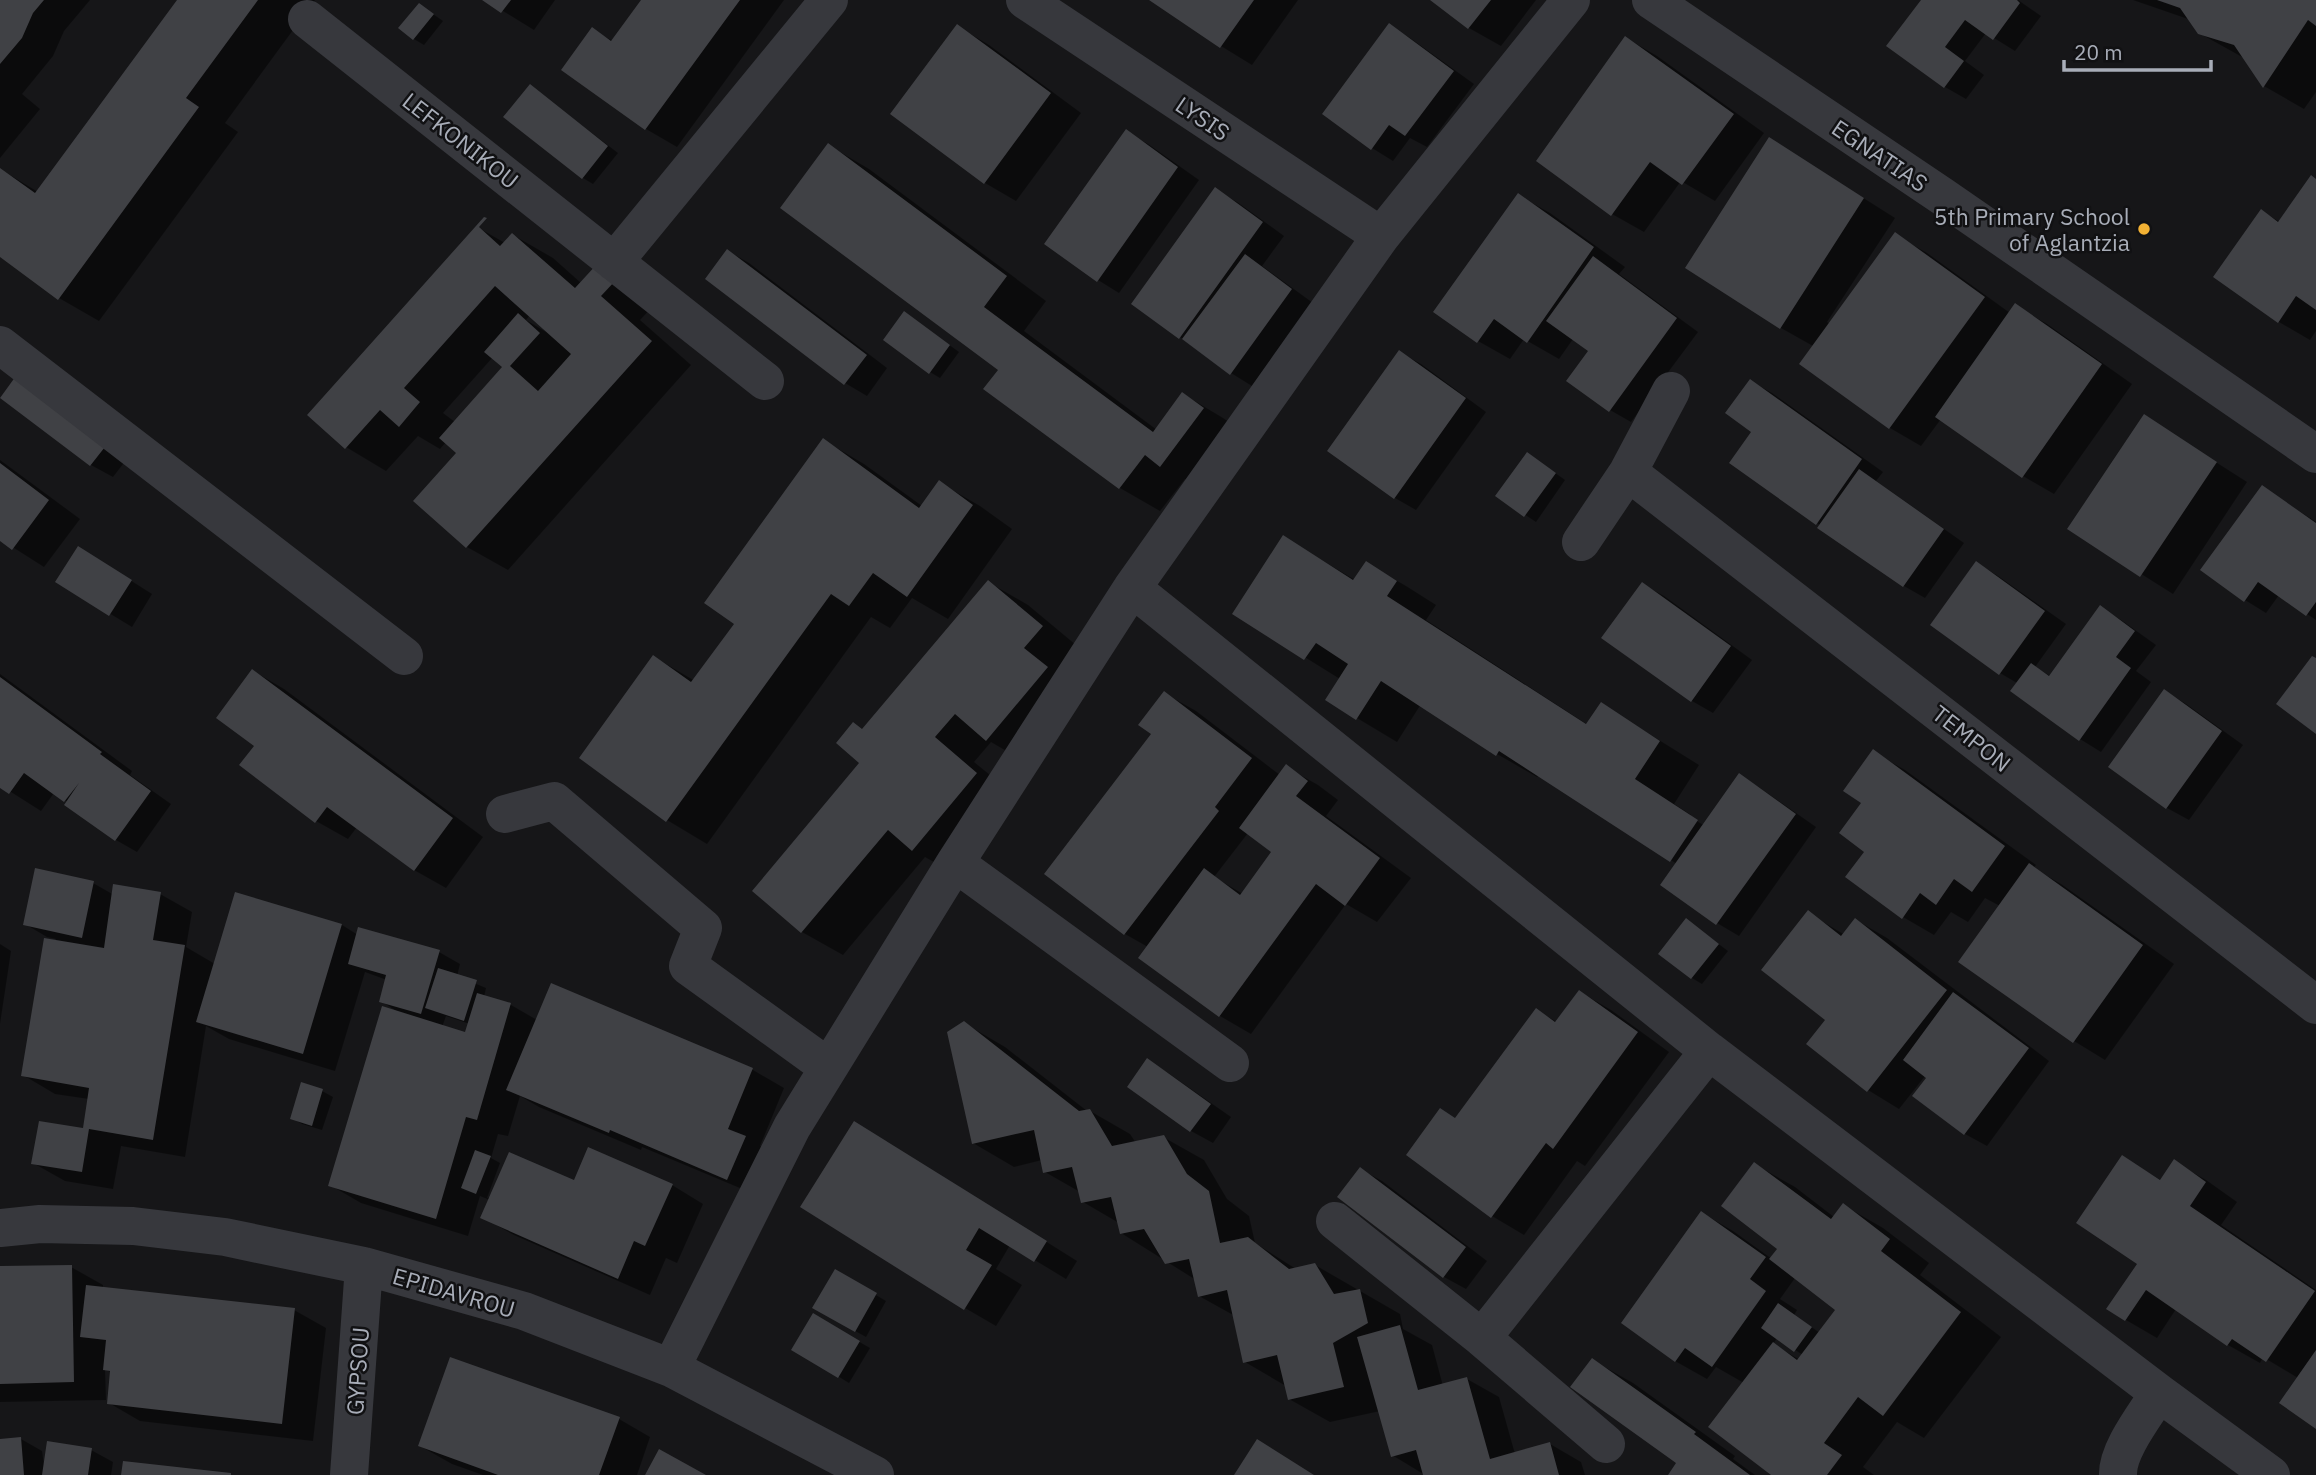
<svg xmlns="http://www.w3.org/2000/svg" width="2316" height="1475" viewBox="0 0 2316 1475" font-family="'IBM Plex Sans',sans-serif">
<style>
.shadow{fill:#0007;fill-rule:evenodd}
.building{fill:#404145}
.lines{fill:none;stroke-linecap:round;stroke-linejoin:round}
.minor{stroke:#37383d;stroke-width:38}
.poi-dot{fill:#f2b134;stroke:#111113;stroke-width:2.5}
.labels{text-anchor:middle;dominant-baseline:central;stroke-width:5;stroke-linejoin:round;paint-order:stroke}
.street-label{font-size:23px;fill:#a8adb8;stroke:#111113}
.poi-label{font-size:23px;fill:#a8adb8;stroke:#111113;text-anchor:end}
</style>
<rect width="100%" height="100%" fill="#161618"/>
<path class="shadow" d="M0 0H90L64 31 53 56 22 94 40 109 0 158Z
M179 0H315L225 123 238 132 99 321 59 298 0 256V169L38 192Z
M485 0H555L534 30Z
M643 0H784L677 147 646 129 592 30 613 41Z
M1153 0H1298L1252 65 1221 46Z
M1433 0H1536L1501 46 1469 28Z
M1923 0H2018L2041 16 2015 51 1986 33 1965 61 1984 75 1966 99 1945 87 1889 46Z
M2133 0H2316V92L2304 109 2264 86 2244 58 2199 33 2191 20Z
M420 5 443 21 424 45 414 39Z
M1389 25 1410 38 1474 84 1427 147 1410 138 1393 161 1372 148Z
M957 26 989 45 1081 113 1016 201 985 183Z
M1626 38 1657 56 1764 133 1715 201 1681 181 1644 232 1612 214Z
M530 86 618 153 593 184 583 178Z
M1126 132 1148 144 1199 180 1119 293 1098 280Z
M1770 139 1895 218 1827 322 1830 324 1895 235 1927 253 2010 313 2015 306 2047 324 2132 384 2054 494 2023 476 1941 419 1921 446 1890 428 1813 346 1781 328Z
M828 145 869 169 1046 301 1024 331 1157 430 1183 394 1223 418 1243 432 1202 489 1185 479 1160 511 1120 488 986 388 1000 370Z
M2316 180V331L2310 340 2279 322 2261 211 2280 222Z
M1215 190 1237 202 1284 236 1262 266 1313 303 1252 386 1231 373 1180 337Z
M1518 195 1550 213 1625 267 1619 274 1698 332 1631 422 1610 410 1590 351 1573 339 1559 359 1524 339 1510 359 1478 341Z
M477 227 505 243 513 235 553 258 581 283 598 265 655 304 640 320 691 365 508 570 467 547 416 501 459 453 446 442 440 449 418 436 386 471 346 447ZM530 315 546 332 526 320ZM493 357 504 367 455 422 443 413Z
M728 251 749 263 887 368 867 396 845 383 707 278Z
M905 313 959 352 940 378 930 372Z
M1399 352 1421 364 1486 412 1416 510 1395 498 1329 450Z
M1750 381 1772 393 1883 472 1876 481 1964 543 1925 598 1904 586 1817 523 1754 431Z
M2 398 133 451 113 477 91 465Z
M2145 417 2247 482 2173 594 2070 529Z
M823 440 864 464 922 506 940 483 980 506 1012 529 948 619 912 598 890 628 871 617 707 844 667 820 654 657 695 681 736 624Z
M0 460 80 519 44 567 0 539Z
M1537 460 1565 480 1536 522 1497 496Z
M2262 487 2316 522V620L2279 595 2266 613 2245 600Z
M1283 537 1355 580 1366 563 1406 586 1436 605 1426 620 1588 725 1601 704 1699 765 1674 804 1691 815 1690 817 1705 826 1739 775 1760 788 1816 827 1739 936 1717 923 1663 884 1677 864 1539 775 1537 777 1497 754 1421 704 1397 742 1327 700 1340 679 1234 613Z
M100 561 152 594 132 627 58 582Z
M1977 563 1998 576 2066 624 2035 667 2050 676 2100 607 2121 620 2156 645 2136 671 2151 682 2101 752 2080 739 2017 683 2000 673Z
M988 582 1028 605 1082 650 1027 763 991 742 974 762 1017 797 953 873 925 857 843 955 802 932 755 891 862 763 863 730Z
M1642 584 1664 596 1752 660 1713 713 1692 701Z
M253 671 284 689 483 837 446 888 414 870 357 827 348 839 316 821 256 745Z
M0 674 132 771 130 775 171 804 137 852 116 840 67 805 68 802 54 793 41 811 0 785Z
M2165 691 2186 704 2243 745 2189 820 2167 808 2111 767Z
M1164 693 1196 711 1280 775 1286 767 1318 785 1338 800 1326 816 1411 878 1377 922 1346 904 1251 1034 1220 1016 1148 947 1125 934 1047 874 1153 734ZM1248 833 1274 851 1243 894 1214 877Z
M1873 752 1905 770 2036 865 2033 868 2061 884 2174 964 2105 1060 2074 1041 2000 906 1985 898 1968 922 1951 912 1934 935 1903 917 1866 851 1864 802Z
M93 883 114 895 160 894 192 912 186 947 215 964 236 894 342 925 358 935 439 952 460 964 457 976 486 988 484 997 511 1005 537 1020 552 986 753 1070 784 1088 760 1146 776 1155 759 1196 642 1147 641 1150 539 1107 520 1096 508 1136 498 1134 491 1158 500 1163 487 1198 575 1183 672 1185 703 1204 677 1263 666 1258 650 1295 514 1235 482 1217 490 1200 480 1196 468 1236 361 1203 330 1185 398 1012 381 1001 387 980 365 972 335 1071 229 1039 206 1026 185 1157 121 1146 113 1189 65 1181 33 1163 84 1130 89 1099 55 1094 23 1075 56 939 47 937 25 924ZM446 1016 470 1024 466 1034 442 1027Z
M1808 913 1845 935 1856 920 1887 938 2049 1061 1987 1146 1965 1134 1914 1095 1931 1073 1929 1071 1899 1109 1868 1090 1827 1020Z
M1686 920 1728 951 1702 984 1692 978Z
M0 944 11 951 0 1024Z
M1580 992 1611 1010 1669 1052 1585 1166 1577 1161 1524 1235 1492 1216 1456 1119 1536 1010 1557 1022Z
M964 1023 1005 1047 1087 1111H1090L1130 1134 1136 1143 1163 1137 1204 1160 1227 1199 1249 1216 1255 1243 1296 1269 1315 1265 1400 1314 1403 1329 1432 1345 1443 1386 1467 1379 1499 1397 1515 1454 1550 1444 1581 1462 1585 1475H1425L1392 1455 1380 1411 1330 1422 1289 1399 1286 1386 1245 1362 1235 1316 1199 1296 1196 1280 1121 1233 1119 1223 1083 1202 1080 1192 1045 1172 1042 1160 1014 1167 973 1143Z
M1147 1061 1168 1073 1231 1117 1213 1143 1191 1131 1129 1087Z
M322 1091 333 1097 322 1130 302 1124 292 1118Z
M886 1141 1077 1261 1066 1279 1010 1245 996 1269 1022 1285 996 1326 965 1308Z
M2123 1157 2162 1181 2174 1162 2206 1180 2237 1202 2221 1225 2316 1290V1427L2298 1378 2263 1357 2260 1363 2228 1345 2176 1309 2157 1338 2126 1320 2139 1264Z
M1754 1164 1795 1187 1834 1217 1843 1205 1883 1228 1929 1263 1920 1275 2001 1337 1924 1438 1897 1422 1863 1467 1874 1475H1774L1744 1383 1716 1367 1707 1379 1675 1361 1702 1213 1733 1231 1772 1259 1779 1249ZM1795 1278 1838 1310 1820 1333 1794 1315 1797 1310 1780 1299ZM1777 1338 1803 1355 1800 1360 1773 1344Z
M1360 1169 1382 1181 1487 1261 1466 1289 1444 1277 1339 1197Z
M71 1267 103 1285V1289L294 1310 326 1328 313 1441 140 1421 109 1403 112 1373 105 1369 106 1400 0 1402V1268Z
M835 1271 886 1301 866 1337 814 1308Z
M814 1316 870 1348 849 1383 794 1349Z
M1592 1360 1633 1383 1735 1456 1733 1459 1755 1475H1670L1679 1462Z
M619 1419 650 1437 637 1475H483L452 1464 420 1446Z
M21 1439 42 1451 44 1465 91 1450 113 1462 111 1475H0V1441Z"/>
<path class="building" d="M0 0H44L33 13 22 38 0 64Z
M177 0H258L186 98 199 107 58 300 0 257V168L35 193Z
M482 0H511L501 13Z
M641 0H740L645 130 561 70 592 27 611 41Z
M1149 0H1254L1220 48Z
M1430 0H1491L1468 29Z
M1921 0H2017L2020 3 1993 40 1965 20 1945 47 1964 61 1944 88 1886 46Z
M2157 0H2316V26L2308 20 2263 88 2234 45 2198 34 2180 8Z
M419 3 434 14 413 40 398 28Z
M1389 23 1454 71 1405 136 1389 125 1371 150 1322 114Z
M957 24 1051 93 984 184 890 114Z
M1625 36 1734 114 1682 185 1650 162 1611 216 1536 161Z
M530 84 608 146 582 179 503 117Z
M1126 129 1178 167 1097 282 1044 244Z
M1769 137 1864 198 1780 329 1685 268Z
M828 143 1007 276 984 307 1153 432 1182 392 1204 408 1160 467 1145 455 1119 489 983 389 998 370 780 208Z
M2311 175 2316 179V310L2296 296 2278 323 2213 277 2261 209 2278 222Z
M1215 187 1263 222 1179 339 1131 304Z
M1518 193 1594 247 1527 343 1494 319 1477 343 1433 312Z
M484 217 487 218 479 227 500 246 512 233 575 288 598 263 616 280 601 296 652 341 466 548 413 501 456 453 439 438 502 367 484 352 518 313 540 333 510 366 538 391 571 354 495 286 404 388 420 402 399 427 380 410 345 449 307 415Z
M1895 232 1985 297 1889 429 1799 364Z
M727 249 867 355 844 385 705 279Z
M1245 254 1292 289 1230 375 1182 339Z
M1593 256 1677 318 1609 412 1566 381 1588 351 1546 321Z
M2015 303 2102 364 2022 478 1935 417Z
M904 311 950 345 929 374 883 340Z
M1399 350 1466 398 1394 499 1327 451Z
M21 369 112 438 90 466 0 398Z
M1750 379 1862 459 1816 525 1729 463 1751 432 1725 413Z
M2144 414 2217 462 2140 577 2067 529Z
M823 438 919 508 939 480 973 505 907 597 873 573 849 606 831 594 666 822 579 758 653 655 691 682 734 624 704 603Z
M1527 452 1556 473 1524 517 1495 496Z
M0 463 49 500 12 550 0 541Z
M1859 469 1944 529 1903 587 1817 528Z
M2262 485 2316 523V602L2306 616 2258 582 2244 602 2200 570Z
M1283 535 1353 580 1366 561 1397 581 1387 596 1586 724 1601 702 1660 741 1635 779 1698 820 1670 862 1499 751 1496 756 1381 681 1356 720 1325 700 1348 664 1316 643 1304 660 1232 614Z
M78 546 132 580 109 616 55 582Z
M1976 561 2045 611 1999 675 1930 625Z
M988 580 1043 626 1024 648 1048 667 986 741 955 714 935 737 977 773 912 851 888 830 801 933 752 891 859 763 836 743 853 722 862 729Z
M1642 582 1731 646 1691 702 1601 638Z
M2100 605 2135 631 2116 657 2131 668 2079 741 2010 691 2031 663 2049 676Z
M2312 656 2316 658V734L2276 704Z
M252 669 453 818 414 871 327 807 315 823 239 765 254 746 216 718Z
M0 677 102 752 100 754 151 791 115 841 64 805 79 783 64 802 24 773 9 794 0 788Z
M2164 689 2222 731 2166 809 2108 767Z
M1164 691 1252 758 1215 807 1219 811 1124 935 1044 874 1151 734 1138 725Z
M1873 749 2005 846 1972 892 1954 879 1936 905 1920 893 1902 919 1845 877 1864 852 1839 833 1861 803 1843 791Z
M1286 764 1308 781 1296 796 1380 858 1345 906 1316 884 1219 1017 1138 958 1204 868 1240 895 1271 852 1239 828Z
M1739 773 1796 814 1716 925 1660 885Z
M2029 863 2143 945 2073 1043 1958 962Z
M35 868 94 881 82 938 23 925Z
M113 884 161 892 153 940 185 945 153 1140 89 1129 82 1172 31 1164 39 1121 83 1128 89 1088 21 1076 44 938 104 948Z
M235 892 342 924 303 1054 196 1022Z
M1808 910 1841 936 1855 918 1947 990 1867 1092 1806 1044 1825 1020 1761 970Z
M1686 918 1719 944 1691 979 1658 954Z
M358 927 440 950 421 1014 379 1002 386 975 348 964Z
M438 968 477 980 464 1021 425 1008Z
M551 983 753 1068 728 1129 746 1136 727 1180 610 1130 609 1133 506 1090Z
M1579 990 1638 1032 1553 1149 1546 1143 1491 1218 1406 1155 1440 1108 1455 1118 1536 1008 1555 1022Z
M1953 992 2029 1048 1964 1135 1912 1096 1926 1078 1903 1060Z
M477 993 511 1003 477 1120 466 1117 436 1219 328 1186 382 1006 465 1032Z
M964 1021 1079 1111 1090 1109 1112 1146 1164 1135 1187 1174 1209 1191 1220 1243 1248 1237 1289 1269 1315 1263 1334 1294 1360 1289 1368 1323 1333 1343 1344 1387 1288 1400 1277 1355 1243 1363 1227 1290 1198 1297 1189 1259 1165 1264 1144 1229 1120 1234 1111 1197 1081 1203 1072 1167 1043 1173 1034 1130 972 1144 947 1032Z
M1147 1058 1211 1104 1190 1132 1127 1087Z
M301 1082 323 1089 312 1126 290 1119Z
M854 1121 1047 1241 1034 1262 979 1228 966 1250 992 1265 964 1310 800 1207Z
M588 1147 673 1184 645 1246 634 1241 618 1279 480 1218 509 1152 574 1180Z
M475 1150 491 1156 476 1194 461 1188Z
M2122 1155 2160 1180 2174 1159 2206 1182 2190 1206 2315 1291 2266 1362 2232 1339 2227 1346 2146 1290 2125 1321 2106 1309 2137 1264 2076 1223Z
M1754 1162 1831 1219 1843 1203 1890 1239 1881 1251 1961 1312 1883 1416 1858 1397 1824 1443 1842 1455 1827 1475H1771L1708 1427 1773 1342 1797 1360 1835 1310 1769 1259 1777 1249 1721 1206Z
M1360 1167 1466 1247 1443 1278 1337 1197Z
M1701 1211 1766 1257 1750 1279 1766 1291 1712 1367 1685 1348 1675 1362 1621 1323Z
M72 1265 74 1382 0 1384V1266Z
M835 1269 877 1293 855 1332 812 1308Z
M86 1285 295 1308 282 1424 107 1404 110 1371 103 1370 106 1340 80 1337Z
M1778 1303 1812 1327 1794 1352 1761 1328Z
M813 1313 860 1341 838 1378 791 1350Z
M1400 1325 1418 1390 1467 1377 1490 1459 1550 1442 1559 1475H1423L1416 1450 1391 1457 1357 1337Z
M2316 1350V1429L2279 1403Z
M450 1357 620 1417 599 1475H498L418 1446Z
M1592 1358 1696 1432 1694 1434 1750 1475H1668L1676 1463 1570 1387Z
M21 1437 24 1475H0V1439Z
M1257 1439 1314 1475H1234Z
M47 1441 92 1448 88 1475H42Z
M659 1449 706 1475H645Z
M123 1461 231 1473V1475H121Z"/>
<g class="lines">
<path class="minor" d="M1025 0 1381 236
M1651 0 1942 196 2316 454
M307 19 765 381
M614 262 829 0
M0 345 404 656
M1628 472 2316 1005
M1581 542 1628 472 1671 391
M1132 588 1709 1051 2159 1393 2271 1475
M505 814 554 801 703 928 688 966 828 1067
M955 863 1230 1063
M1335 1221 1482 1338 1606 1444
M0 1228 40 1224 133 1226 225 1237 364 1266 524 1311 671 1368 875 1475
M1482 1338 1709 1051
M671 1368 792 1127 955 863 1132 588 1381 236 1571 0
M349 1475 364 1266
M2118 1475C2117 1450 2146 1414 2159 1393"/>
</g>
<circle class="poi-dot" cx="2144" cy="229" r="7"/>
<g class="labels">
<g class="street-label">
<text transform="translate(1203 118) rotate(34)">LYSIS</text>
<text transform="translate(461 140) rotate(38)">LEFKONIKOU</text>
<text transform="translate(1880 155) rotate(34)">EGNATIAS</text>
<text transform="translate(1972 738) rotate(38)">TEMPON</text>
<text transform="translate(454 1292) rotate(16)">EPIDAVROU</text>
<text transform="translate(357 1371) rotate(-86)">GYPSOU</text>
</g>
<g class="poi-label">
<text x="2130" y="216">5th Primary School<tspan x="2130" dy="26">of Aglantzia</tspan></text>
</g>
</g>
<path d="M2064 60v10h147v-10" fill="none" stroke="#a8adb8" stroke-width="3.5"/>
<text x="2074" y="60" font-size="21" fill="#a8adb8" stroke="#111113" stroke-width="5" paint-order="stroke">20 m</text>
</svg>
